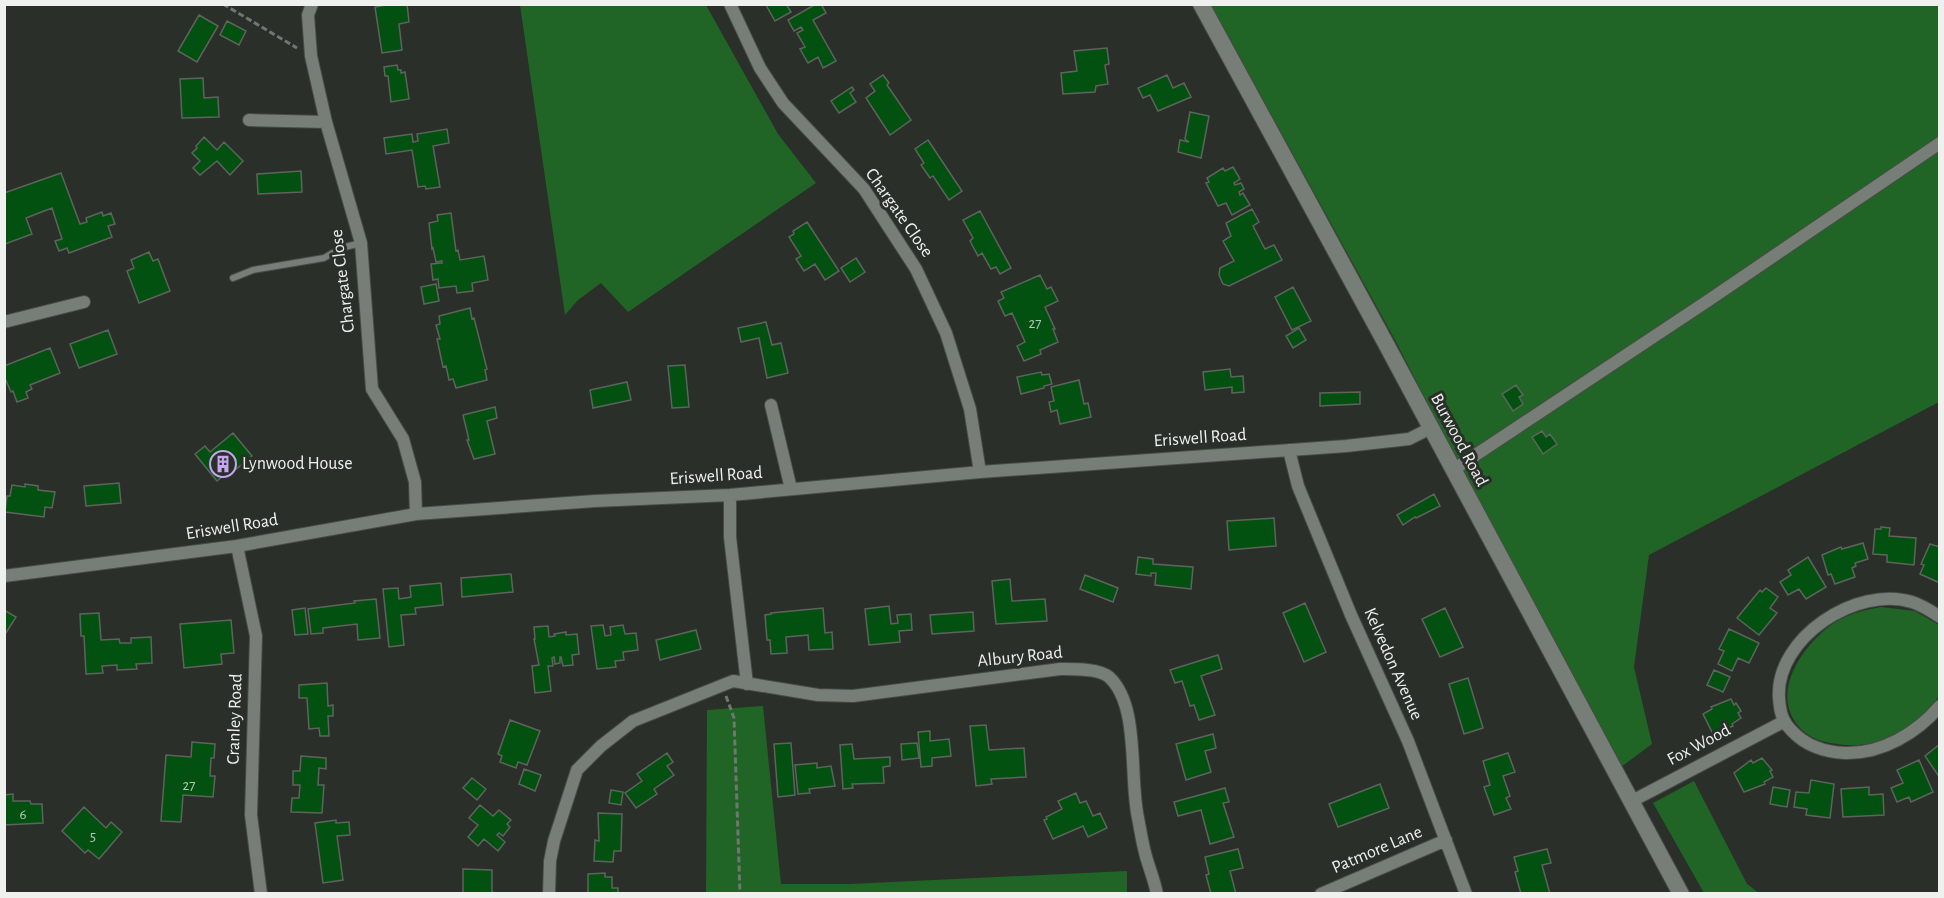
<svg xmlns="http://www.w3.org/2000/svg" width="1944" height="898" viewBox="0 0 1944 898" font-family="'Alegreya Sans',sans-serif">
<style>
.forest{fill:#206526}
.building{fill:#035111;stroke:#5e635e;stroke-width:1.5}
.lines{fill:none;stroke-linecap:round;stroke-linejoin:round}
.lane-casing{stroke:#484b47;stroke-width:8}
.street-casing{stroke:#484b47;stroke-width:14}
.secondary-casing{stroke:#484b47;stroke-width:18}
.path{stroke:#727672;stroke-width:3;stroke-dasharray:6 3;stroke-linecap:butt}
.lane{stroke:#777d77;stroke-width:6}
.street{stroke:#777d77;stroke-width:12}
.secondary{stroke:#777d77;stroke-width:16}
.labels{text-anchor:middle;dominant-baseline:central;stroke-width:6;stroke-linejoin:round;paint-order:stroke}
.number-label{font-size:15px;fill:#b3c9b7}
.street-label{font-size:18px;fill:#eef1ee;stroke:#2a2f2a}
.poi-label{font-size:18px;fill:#eef1ee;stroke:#2a2f2a;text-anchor:start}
</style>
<rect width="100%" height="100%" fill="#2a2f2a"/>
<path class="forest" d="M520 5H706L778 134 816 183 628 312 601 283 578 300 565 315Z
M1211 5H1939V402L1649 555 1634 667 1652 744 1621 767 1462 470 1395 340Z
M1881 607 1915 611 1939 625V696C1916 729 1878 751 1837 744 1823 742 1810 739 1800 728 1768 694 1803 644 1834 623 1848 614 1864 610 1881 607Z
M763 706 781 884H850L1127 871V893H706L707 710Z
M1694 781 1747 884 1759 893H1704L1653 803Z"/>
<path class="building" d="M392 4H407L409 22 399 24 402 50 382 53 375 7Z
M786 4 791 12 775 21 766 5Z
M816 4H821L826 13 813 20 836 61 823 68 818 57 808 63 800 49 805 47 797 33 803 30 801 27 794 31 788 20Z
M199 15 218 26 197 62 178 51Z
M227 21 246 31 239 45 220 35Z
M1107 48 1109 64 1105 65 1108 84 1096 86 1095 92 1063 94 1061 73 1077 71 1074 51Z
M397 65 398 70H401V73L405 72 409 99 391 102 388 76H385L384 67Z
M883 75 889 83 887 85 911 120 890 135 866 98 875 91 870 84Z
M1167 75 1173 88 1184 83 1191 97 1158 111 1150 95 1143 98 1138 88Z
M203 78 204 98 218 97 219 117 182 118 180 79Z
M852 87 854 90 850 93 856 102 839 113 831 101Z
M1190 112 1209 116 1201 158 1178 152 1180 140 1189 142 1185 139Z
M447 129 449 143 433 146 440 187 426 189 425 186 418 187 412 150 386 154 384 138 412 134 413 142 418 141 417 134Z
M204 137 217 150 224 142 243 161 230 175 217 161 200 175 193 168 200 161 192 153 197 148 196 146Z
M928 140 962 191 949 200 933 176 930 178 921 165 924 163 915 149Z
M1233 167 1240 179 1234 183 1235 185 1241 183 1244 189 1239 192 1240 195 1243 193 1250 205 1232 215 1226 203 1218 206 1206 183 1209 182 1207 178 1223 168 1225 171Z
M301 171 302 192 258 194 257 174Z
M61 173 80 224 87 222 86 218 102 212 103 216 111 213 115 224 108 226 112 237 69 253 67 248 59 251 55 241 62 239 52 208 26 218 32 234 5 244 4 193Z
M1252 209 1259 222 1253 226 1265 249 1274 245 1282 260 1229 286 1223 284 1219 275 1220 268 1234 261 1223 241 1231 236 1226 223Z
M980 211 1011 268 1000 274 996 267 991 269 982 253 978 256 970 241 973 238 963 220Z
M451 213 456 251 458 250 460 260 484 256 488 280 472 283 473 291 457 293 456 286 439 288 438 279 433 280 431 264 442 263V261L436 262 433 248 432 249 429 223 438 221 437 215Z
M807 222 839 271 825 280 815 264 804 271 796 259 801 256 789 237 794 234 793 231Z
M149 252 153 261 158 259 170 291 139 303 127 271 134 268 131 260Z
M856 258 865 272 850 282 841 268Z
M1040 275 1047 289 1051 287 1058 301 1045 307 1055 329H1053L1058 342 1040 350 1041 354 1024 361 1017 346 1025 342 1012 313 1005 316 998 301 1004 298 1001 292Z
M436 284 439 301 424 304 421 287Z
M1293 287 1311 321 1292 330 1275 297Z
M470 308 472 319 474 318 487 369 485 370 487 380 456 388 453 379 449 380 446 366 443 367 437 339H440L436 325 440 324 439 316Z
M766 322 772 345 781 343 788 373 767 378 759 338 741 342 738 328Z
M1299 328 1306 340 1293 348 1286 336Z
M108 330 117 354 79 368 70 344Z
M50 348 60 373 30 385 32 389 26 392 28 398 17 402 13 391 11 392 4 376V366Z
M685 365 689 407 672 408 668 366Z
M1230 369 1231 377 1243 376 1244 392 1232 393V387L1205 390 1203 372Z
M1041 372 1042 375 1049 374 1052 384 1044 386V388L1021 394 1017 377Z
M1079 380 1084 404 1088 403 1091 417 1060 424 1057 410 1051 412 1049 402 1054 401 1051 387Z
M627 382 631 400 593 408 590 390Z
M1516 385 1523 395 1519 397 1523 404 1513 411 1502 394Z
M1360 392V404L1320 406V393Z
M495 407 497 418 487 421 495 454 474 459 467 440H469L463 415Z
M1542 431 1546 437 1550 434 1557 444 1543 454 1532 437Z
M233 433 252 456 229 475 227 473 217 481 195 454 205 446 210 452Z
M119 483 121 503 86 506 84 486Z
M25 484 38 486V490L55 492 52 508 45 507 44 517 5 512 7 496H10L12 485 25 487Z
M1434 494 1440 506 1416 518 1415 517 1403 525 1397 515Z
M1274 518 1276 546 1229 550 1227 521Z
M1881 527 1890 528 1889 536 1916 538 1914 565 1887 562V555L1873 554 1875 529H1881Z
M1863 543 1868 559 1855 563 1856 566 1852 568 1855 577 1835 584 1831 574 1828 575 1822 555 1841 547 1842 549Z
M1930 544 1940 547V583L1920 574 1924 565 1921 564Z
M1138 557 1153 559V564L1193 567 1191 589 1155 585 1156 573H1151V576L1136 574Z
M1808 557 1826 587 1806 599 1799 589 1788 595 1780 582 1791 575 1788 570Z
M511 574 513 592 462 597 461 578Z
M1085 575 1118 588 1113 602 1080 589Z
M1010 579 1012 601 1045 599 1047 621 996 624 992 581Z
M441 583 443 605 415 608 416 614 401 615 404 645 389 647 383 589 398 588 399 599 411 597 410 586Z
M1766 588 1778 597 1770 608 1777 613 1759 635 1737 618 1760 590 1762 592Z
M376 599 380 638 358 640 357 624 323 628V633L311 634 308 609 355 603 354 601Z
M1305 603 1326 652 1304 662 1283 613Z
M889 606 891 624 898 623 897 615 911 614 912 630 899 631 900 642 869 645 865 609Z
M305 608 308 634 295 635 292 610Z
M823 608 825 633 832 632 833 649 809 650 808 635 786 637 787 653 771 654 770 640H767L765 615 771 614V613Z
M1445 608 1463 647 1440 657 1422 619Z
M4 610 16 617 4 636Z
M973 612 974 631 932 634 930 615Z
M99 613 101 640 119 639 120 643H131V638L151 637 152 663 136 664 137 669 117 670V665L102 666 103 673 86 674 84 636H81L80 614Z
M231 620 234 653 221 654 222 664 184 668 180 624Z
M603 625 605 636 611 635 610 627 623 625 625 634 636 633 638 650 623 652 624 660 615 661 616 667 597 669 591 626Z
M548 626 549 637 555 636 554 634 566 632V635L577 634 579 654 572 655 573 665 563 666 561 657H560V663L555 664 554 657 552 658 553 666H548L551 691 535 693 532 666 539 665 534 639H535L534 627Z
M1729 629 1759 643 1749 663 1738 658 1732 671 1718 664 1724 651 1719 649Z
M696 630 701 649 660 660 656 640Z
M1218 655 1222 669 1201 676 1215 715 1199 720 1194 705 1190 706 1182 681 1175 683 1170 670Z
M1714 670 1730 677 1723 692 1707 685Z
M1468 678 1483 728 1464 734 1449 684Z
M327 683 328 706 333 705V716H328L329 736H320L319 728 309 729 307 698H299V685Z
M1731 699 1734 705 1736 703 1741 711 1738 713 1741 718 1732 724 1733 726 1713 734 1703 714 1712 709 1711 707Z
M510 720 540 731 527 765 518 762 516 768 500 762 502 756 498 754Z
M986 725 989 750 1024 748 1026 777 991 779 992 784 976 786 970 726Z
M930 731V741L949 739 951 756 932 758V766L921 767 918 732Z
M1213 734 1216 748 1205 751 1211 772 1186 780 1176 744Z
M192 742 215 744 214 758H211L210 776H215L213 797 183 795 181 822 161 821 166 755 191 757Z
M791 743 795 795 778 797 774 744Z
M917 743 919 758 902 760 901 744Z
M852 744 854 759 890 757V766L883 767 884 783 852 784 853 788 843 789 840 745Z
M1940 744V778L1925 756Z
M667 753 673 762 667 766 674 775 654 789 657 794 636 808 625 793 642 781 637 774Z
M1508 753 1515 772 1503 776 1510 796 1506 798 1511 809 1494 815 1484 787 1490 785 1483 761Z
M301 756 326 758V769L319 768 318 785H324L322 813 291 812 292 798H299L300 785H293V771H300Z
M1762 758 1772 770 1770 771 1773 777 1764 782 1765 784 1744 792 1734 773 1751 760 1753 763Z
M1919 760 1933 792 1911 802 1909 797 1897 802 1891 788 1903 783 1897 770Z
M817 763V768L831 766 835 786 809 789 810 793 798 794 795 765Z
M524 769 541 775 535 791 519 784Z
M472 778 486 789 477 800 463 788Z
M1811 780 1834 784 1830 818 1806 815 1807 809 1794 807 1796 792 1809 793Z
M1380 784 1389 808 1338 827 1329 804Z
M1773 787 1790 790 1787 807 1770 804Z
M1869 787V795L1883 794 1884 815 1843 817 1841 789Z
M1225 788 1229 802 1223 803 1234 837 1210 844 1201 810 1178 816 1174 802Z
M611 790 623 792 621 805 609 803Z
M1076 793 1080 803 1086 801 1093 816 1100 813 1107 828 1088 837 1083 826 1053 839 1044 820 1047 819 1046 817 1062 809 1058 801Z
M13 794V801H30L31 804H42L43 823 4 825V795Z
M480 805 493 816 499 810 511 820 507 824 510 827 503 836 499 833 497 835 505 842 498 851 484 839 478 846 468 837 478 825 469 818Z
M84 807 106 828 111 822 122 832 99 859 88 850 85 853 62 831Z
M598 813 622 814 621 851H614L613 862 594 861 595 840 599 841Z
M336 820V823L349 822 350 835 337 836 343 880 323 883 315 823Z
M1238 849 1243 868 1230 871 1236 894H1211L1206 875 1209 874 1205 857Z
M1547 849 1551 863 1542 865 1550 894H1521L1515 872 1518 871 1514 857Z
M463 869 492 870V892L499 894H463Z
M605 873V877H612V888H618V894H588V874Z"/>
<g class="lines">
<defs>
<path id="lane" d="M233 278 253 270 324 258 341 248 361 243"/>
<path id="street" d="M312 4 308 15 311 56 326 122 361 243 372 389 403 439 415 482 416 514
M730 4 760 68 783 103 864 189 916 269 946 333 970 409 980 472
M249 120 326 122
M4 322 84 302
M771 405 791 489
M1289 450 1298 486 1351 615 1408 741 1466 894
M1453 470 1709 300 1940 143
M730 495V537L747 684
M237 546 256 636 251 815 261 894
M4 576 237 546 416 514 595 501 730 495 980 472 1346 446 1409 439 1431 428
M1940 617C1931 611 1922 605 1912 602 1857 585 1775 638 1779 698 1780 712 1782 721 1792 731 1806 746 1825 752 1845 753 1882 754 1917 733 1940 706
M1632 801 1783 722
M549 894 550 861 554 841 577 770 601 746 633 721 733 681 818 695 853 696 1060 669C1072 669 1099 668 1109 677 1140 705 1129 777 1138 818 1141 833 1143 849 1148 863 1151 873 1155 883 1157 894
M1321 894 1446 840"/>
<path id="secondary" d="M1201 4 1385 342 1681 894"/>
</defs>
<use href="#lane" class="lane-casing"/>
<use href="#street" class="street-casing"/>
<use href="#secondary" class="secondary-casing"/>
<path class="path" d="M223 4 297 48
M726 696 734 718 740 894"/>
<use href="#lane" class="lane"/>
<use href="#street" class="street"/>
<use href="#secondary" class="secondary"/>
</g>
<defs>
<symbol id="building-ring" viewBox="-11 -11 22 22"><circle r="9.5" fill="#2a2f2a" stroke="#c6a6f0" stroke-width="1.5"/><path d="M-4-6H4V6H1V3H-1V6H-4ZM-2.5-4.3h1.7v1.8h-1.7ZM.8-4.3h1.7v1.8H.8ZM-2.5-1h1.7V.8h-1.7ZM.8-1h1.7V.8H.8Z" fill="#c6a6f0"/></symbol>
</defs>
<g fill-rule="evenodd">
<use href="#building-ring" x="208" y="449" width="30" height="30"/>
</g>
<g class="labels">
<g class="number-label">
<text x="1035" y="323">27</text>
<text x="189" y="785">27</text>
<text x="23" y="814">6</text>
<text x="93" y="836">5</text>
</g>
<g class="street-label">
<text transform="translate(899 213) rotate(55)">Chargate Close</text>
<text transform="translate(343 281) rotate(-97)">Chargate Close</text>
<text transform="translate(1200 438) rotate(-4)">Eriswell Road</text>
<text transform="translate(1459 440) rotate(62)">Burwood Road</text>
<text transform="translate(716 476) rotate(-4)">Eriswell Road</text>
<text transform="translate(232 527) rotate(-9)">Eriswell Road</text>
<text transform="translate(1020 657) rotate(-6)">Albury Road</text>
<text transform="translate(1393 664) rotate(66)">Kelvedon Avenue</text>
<text transform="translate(235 719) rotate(-88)">Cranley Road</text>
<text transform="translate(1699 745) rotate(-28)">Fox Wood</text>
<text transform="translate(1377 850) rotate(-23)">Patmore Lane</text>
</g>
<g class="poi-label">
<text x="242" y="464">Lynwood House</text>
</g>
</g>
<rect width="1944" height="898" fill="none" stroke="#eef1ee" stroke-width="12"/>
</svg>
